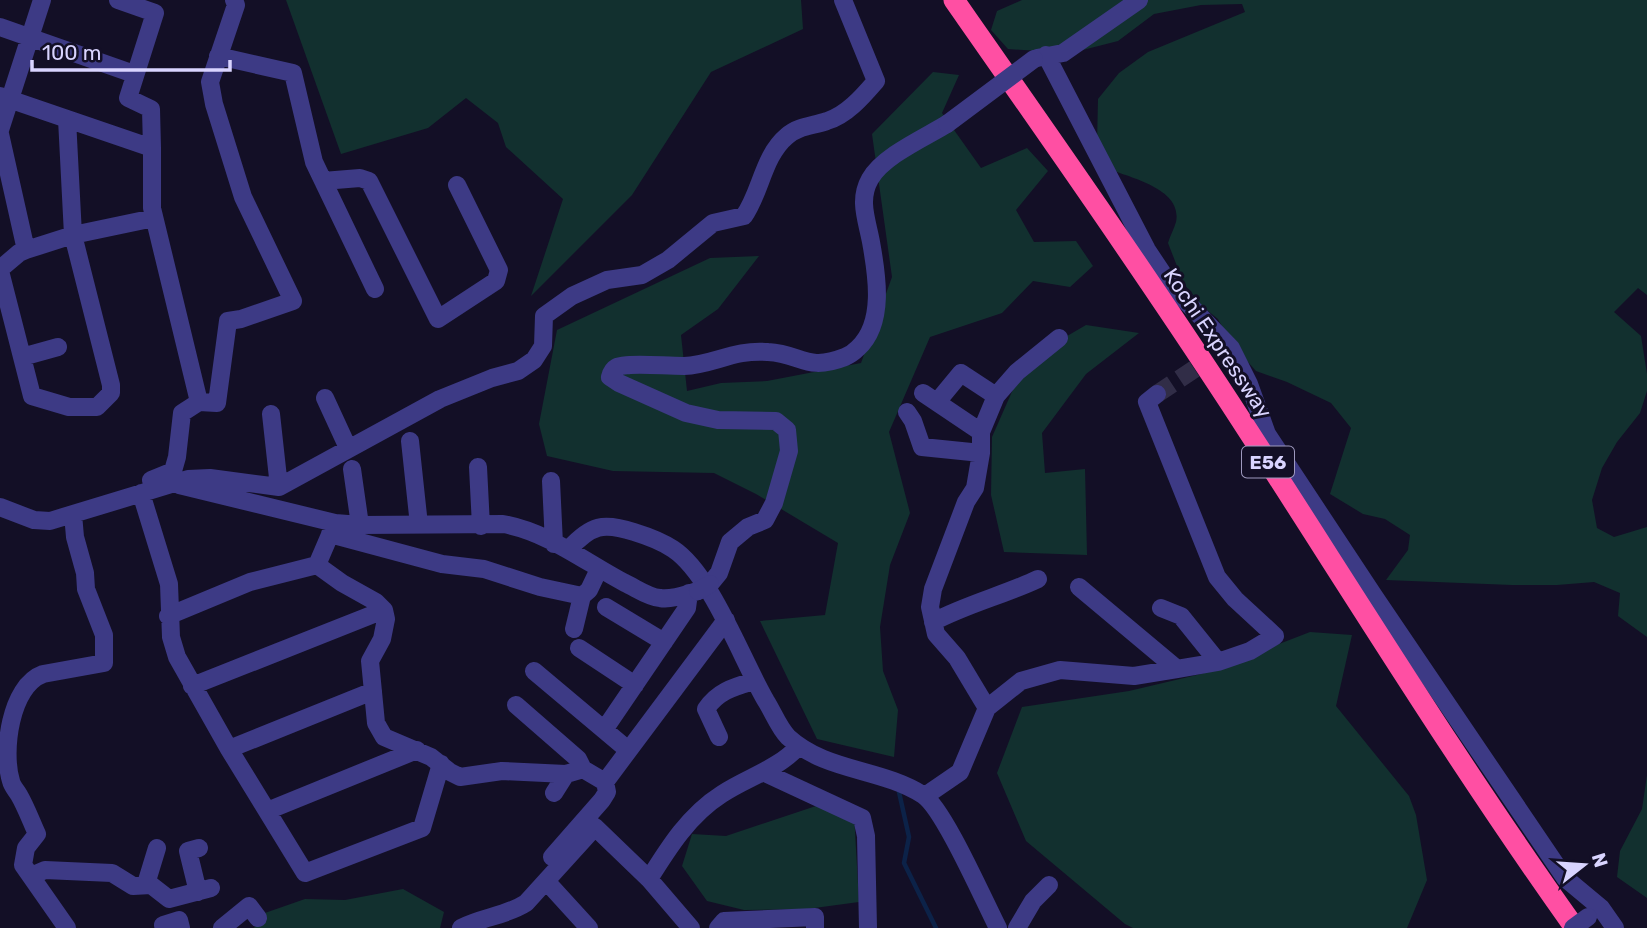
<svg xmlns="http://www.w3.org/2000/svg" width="1647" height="928" viewBox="0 0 1647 928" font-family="Rubik,sans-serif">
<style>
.green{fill:#12302f}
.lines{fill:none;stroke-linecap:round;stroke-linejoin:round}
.stream{stroke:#0c2248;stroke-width:4.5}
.minor-tunnel{stroke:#312d47;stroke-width:18;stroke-dasharray:18 9;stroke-linecap:butt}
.minor{stroke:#3d3a85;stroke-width:18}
.highway{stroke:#ff4fa3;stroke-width:21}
.minor-bridge{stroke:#3d3a85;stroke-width:18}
.labels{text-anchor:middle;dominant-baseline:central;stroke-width:6;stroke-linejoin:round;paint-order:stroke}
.shield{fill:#130f26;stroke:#9e99be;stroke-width:2}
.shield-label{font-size:19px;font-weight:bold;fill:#d9d4ff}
.street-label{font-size:21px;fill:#d9d4ff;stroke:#130f26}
</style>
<rect width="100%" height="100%" fill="#130f26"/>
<path class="green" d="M286 0H801L803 29 711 72 632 195 531 296 563 199 506 147 498 123 466 98 428 128 341 154Z
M1022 0H1647V295L1638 288 1614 312 1641 336 1647 374V391L1640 413 1617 442 1602 468 1592 500 1597 528 1614 537 1647 527V637L1618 616 1620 593 1594 582 1557 585H1512L1386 580 1408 550 1410 535 1385 519 1363 514 1330 494 1351 428 1331 403 1287 382 1256 371 1231 343 1218 319 1202 306 1184 284 1168 243C1170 236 1174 229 1176 222 1183 188 1129 178 1107 168L1097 144 1098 99 1119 73 1148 52 1245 12 1242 4 1201 5 1154 14 1118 41 1071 53 1008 49 991 30 997 11Z
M933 72 959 75 942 113 981 168 1027 148 1048 171 1016 210 1034 242 1076 241 1093 266 1070 287 1033 281 1002 313 930 337 889 432 910 513 890 565 880 627 883 671 898 710 894 757 817 739 760 621 825 615 838 543 756 494 714 473 613 471 547 456 539 424 557 330 710 258 759 256 718 309 681 335 687 391 721 383 767 381 861 363 892 277 872 134Z
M1086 325 1139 333 1086 374 1042 433 1045 473 1085 469 1087 555 1004 552 991 495 992 437 1026 360Z
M1310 632 1352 635 1336 706 1409 796 1416 815 1427 880 1407 928H1133L1125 924 1026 841 997 773 1022 707 1129 691 1201 674Z
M1647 775V898L1617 877 1620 851 1642 809Z
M816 806 854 813 859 902 807 909 744 910 707 901 682 866 692 834 726 836Z
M403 889 444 912 440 928H254L262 914 305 899 345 900Z"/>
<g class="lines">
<path class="stream" d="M899 792 909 837 904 863 936 928"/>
<path class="minor-tunnel" d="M1157 394 1211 358"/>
<path class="minor" d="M118 0 155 13 128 98 151 109 152 148
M0 27 134 74
M1046 55 1147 250 1171 286 1231 348 1249 384 1267 434 1374 596 1565 878 1601 908 1615 928
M218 56 293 73 314 162 375 289
M1037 58 1063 53 1139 0
M0 96 152 148V208L199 402 182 413 177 457 173 471 151 480
M0 130 42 0
M0 134 26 250
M323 181 360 178 369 181 438 319 496 281 499 270 457 185
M0 269 19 253 26 250 73 235 154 218
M0 271 32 396 69 407H97L111 393V385L73 235 67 119
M22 357 58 347
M923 393 981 432
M325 398 348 448
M199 402 217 403 228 321 241 319 293 301 243 197 214 104 210 82 236 5 234 0
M937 402 961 373 996 396
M907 412 913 421 922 447 981 453
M271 414 279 487
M410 441 419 525
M478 467 481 526
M352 469 360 525
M551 481 554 544
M179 485 335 523 360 525 503 524C548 532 585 562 625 583 636 588 648 597 660 598 672 600 687 594 698 591
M141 493 169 584 171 637 177 657 229 749 305 873 422 828 441 764
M0 507 34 520 50 521 188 479 210 478 279 487 440 399 492 378 518 371 534 360 543 346 544 316 572 296 607 280 642 275 668 260 713 223 744 216C761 192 763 156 787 136 798 126 813 126 827 121 847 115 863 96 876 81L843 0
M330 534 442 564 484 569 540 587 582 596 589 590 599 569
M569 549C591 525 603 522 634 532 647 536 661 541 673 549 711 574 742 660 766 701 773 712 779 728 788 737 826 772 881 768 923 795 944 809 984 901 998 928
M317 565 342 583 376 602 384 610 386 619 382 639 370 661 376 723 384 737 431 757 450 772 460 777 502 771 566 774 583 769 605 782 726 620
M317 565 335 523
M710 584 719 573 730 542 748 527 765 520 774 503 789 451 787 430 776 421 718 420 686 413 619 383 610 377C613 365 620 366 630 365 648 364 666 366 684 366 713 365 734 349 768 352 802 354 806 372 845 357 850 355 854 352 858 348 885 323 877 275 871 242 867 220 858 200 870 179 883 156 924 138 947 124
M1079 587 1177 669
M606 607 664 642
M1161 608 1181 616 1218 662
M168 616 250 582 317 565
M933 622C967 604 1004 595 1038 579
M574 629 582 596
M579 648 635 685
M534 671 628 750
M192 686 384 610
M516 705 578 759 583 769
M987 708 1021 681 1060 670 1134 676 1177 669 1218 662 1250 651 1275 636 1235 599 1217 577 1147 402 1157 394
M604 730 687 608 689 593
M719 737 706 709C718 691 734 687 754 681
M229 749 373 691
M763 772 862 818 866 836 868 928
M554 793 566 774
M925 796 960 772 987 708 957 658 936 634 930 607 933 589 966 502 975 488 981 453V432L996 396 1017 372 1059 338
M267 811 417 750
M552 857 602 800 607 792 605 782
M31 876 45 870 112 873 133 886 151 885 169 899 211 888
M649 879C669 847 689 815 722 794 748 777 778 769 799 746
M547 882 589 928
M146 884 157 848
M198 892 188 851 199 848
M163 925 179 920 181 928
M67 928 23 865 26 848 37 834C31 821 26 807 19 795 16 790 12 786 11 781 2 752 10 686 43 674L104 663V635L86 589 85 573 75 537 73 514
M222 928 249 906 258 918
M461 928C482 917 506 916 526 903L595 827 649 879 691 928
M718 928 724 921 815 917V928
M1017 928 1033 901 1049 885"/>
<path class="highway" d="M954 0C1047 133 1141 267 1230 403 1344 578 1453 757 1575 928"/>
<path class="minor-bridge" d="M947 124 1034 59
M698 591 710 584
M1573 928 1588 917"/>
</g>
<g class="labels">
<rect class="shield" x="1242" y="446.5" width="52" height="31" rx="5"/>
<g class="shield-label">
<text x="1268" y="462">E56</text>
</g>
<g class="street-label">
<text transform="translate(1218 343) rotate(56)">Kochi Expressway</text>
</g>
</g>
<g transform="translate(1584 865) rotate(73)" stroke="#130f26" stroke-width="5" paint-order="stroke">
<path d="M0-5L12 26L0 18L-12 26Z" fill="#d9d4ff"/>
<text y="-10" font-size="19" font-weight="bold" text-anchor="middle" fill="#d9d4ff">N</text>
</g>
<path d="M32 60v10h198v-10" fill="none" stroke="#d9d4ff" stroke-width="3.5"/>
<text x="42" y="60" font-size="21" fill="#d9d4ff" stroke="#130f26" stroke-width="5" paint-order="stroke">100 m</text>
</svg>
